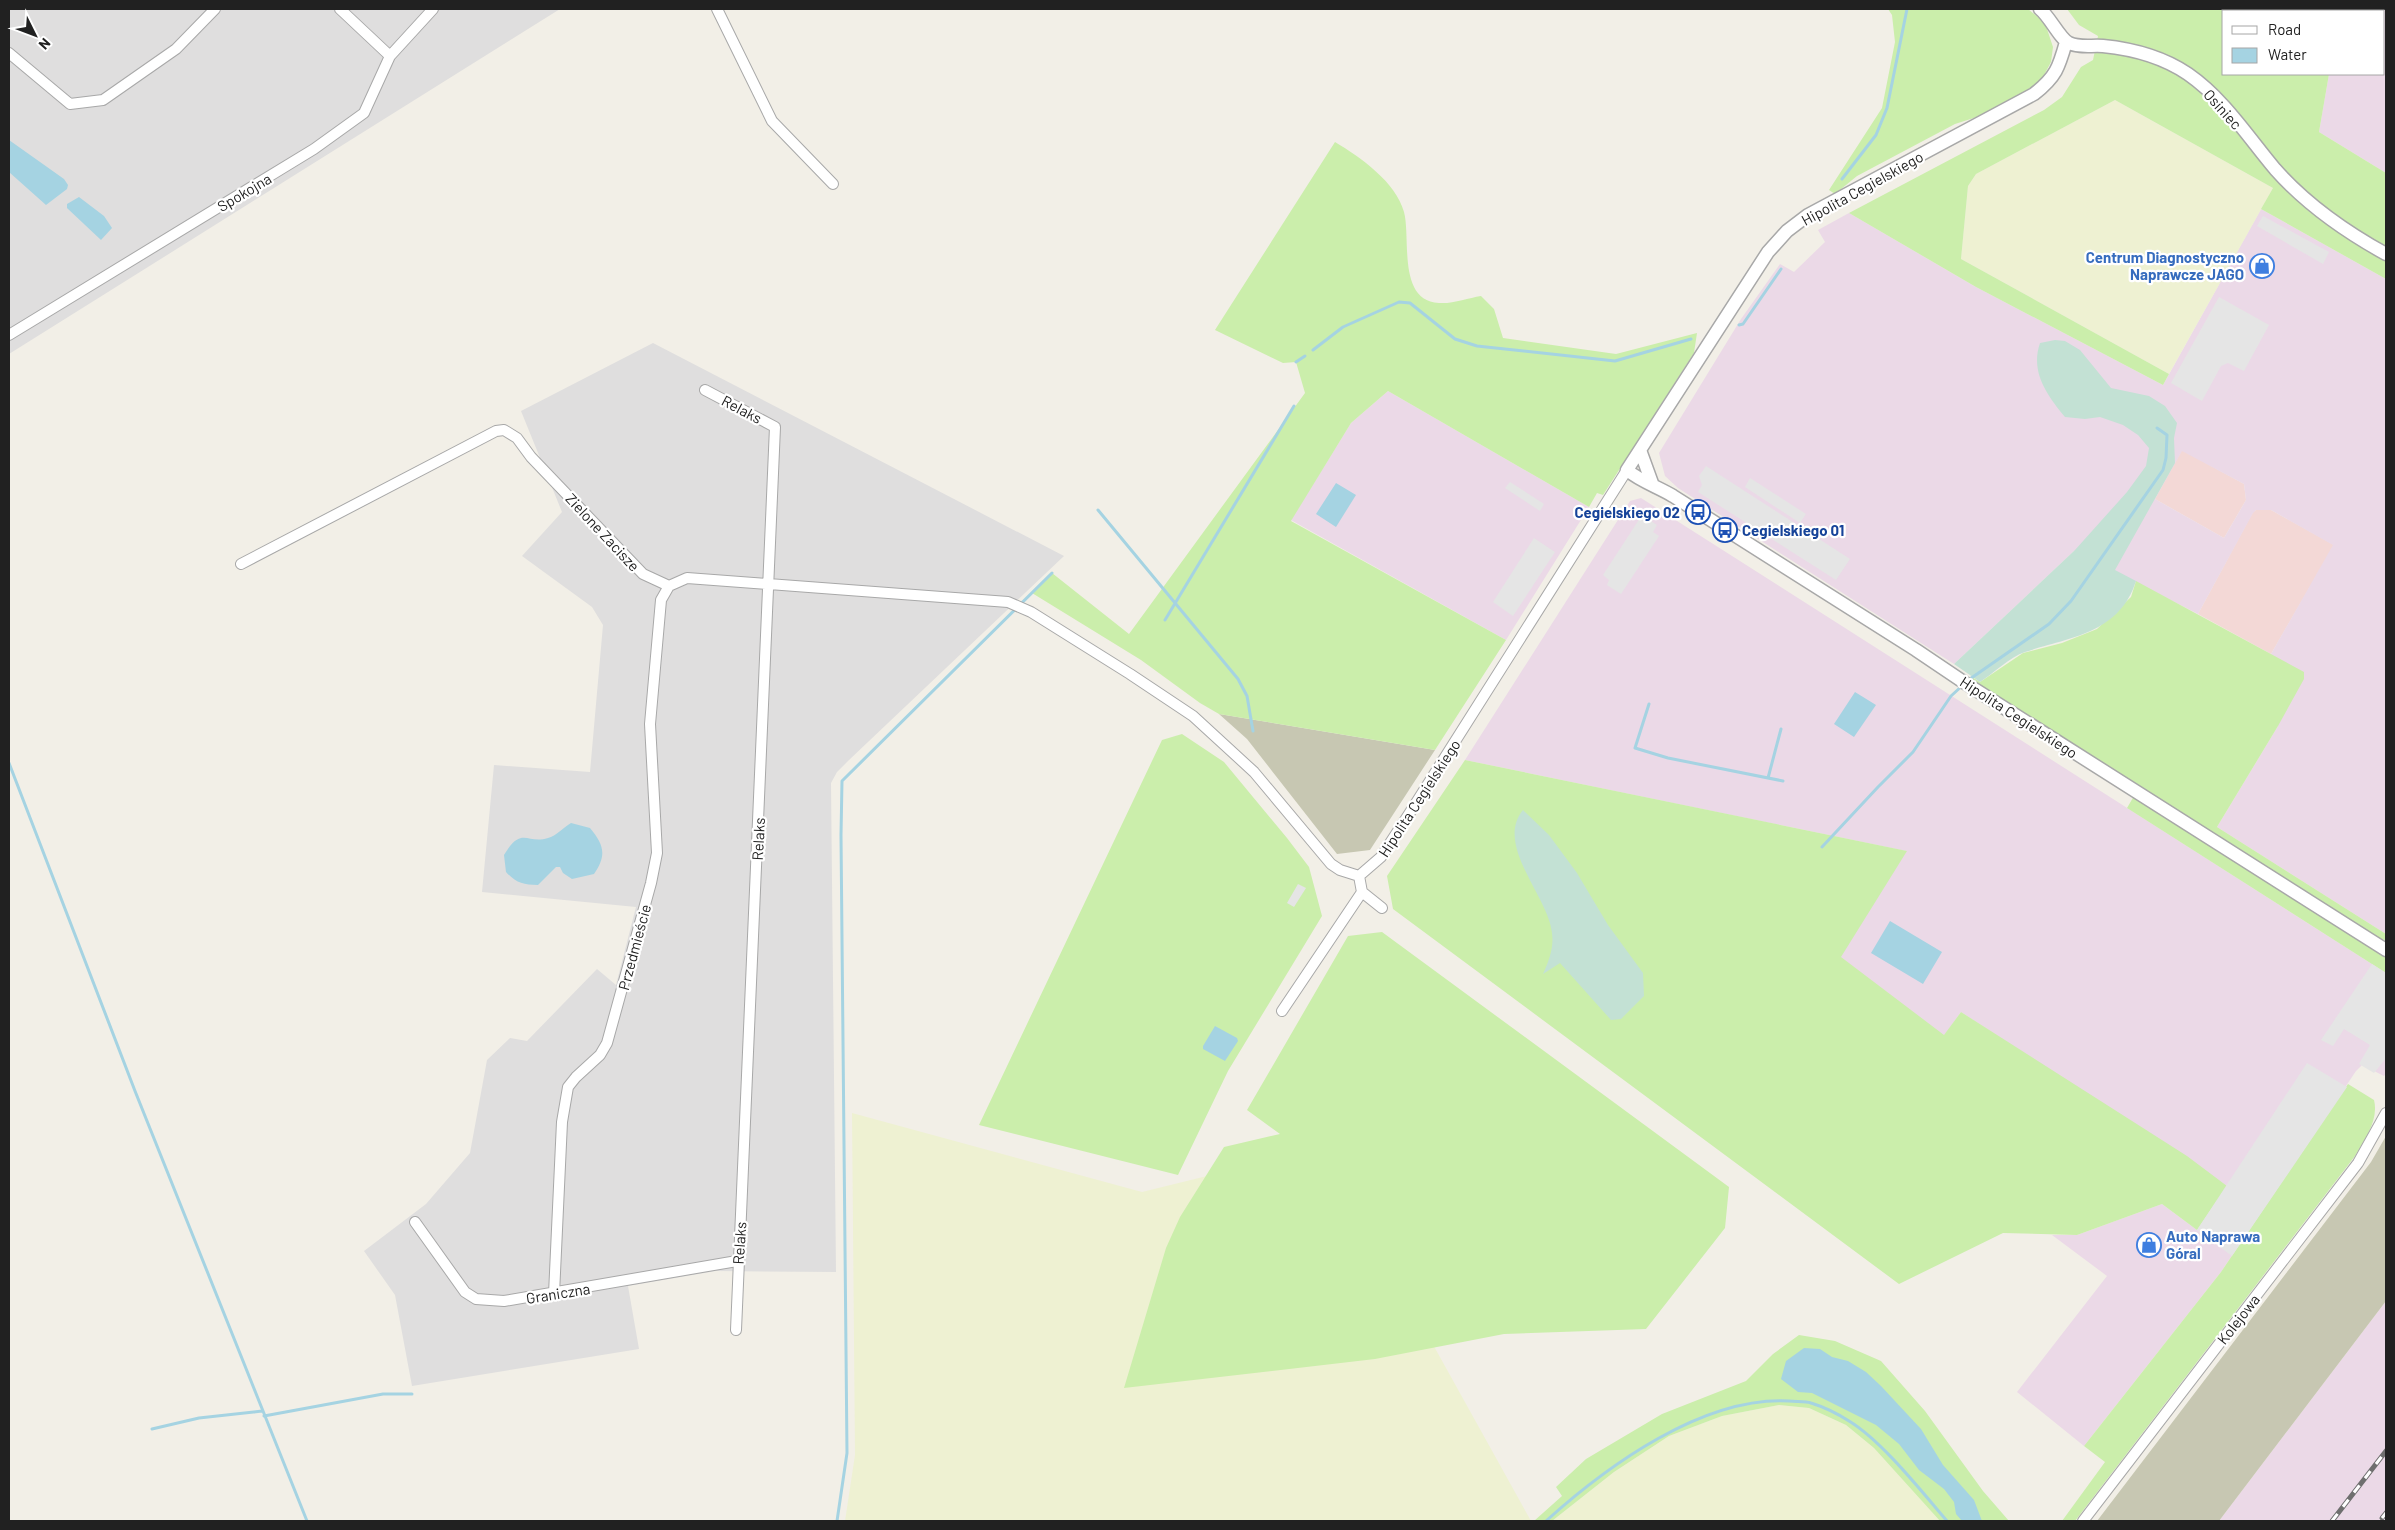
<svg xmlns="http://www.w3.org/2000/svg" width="2395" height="1530" viewBox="0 0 2395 1530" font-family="Barlow,sans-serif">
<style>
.residential{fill:#dfdede}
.commercial{fill:#f3d8d6}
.industrial{fill:#ebd9e7;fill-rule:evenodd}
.construction{fill:#c7c7b2}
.farmland{fill:#eef1d2}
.grass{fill:#cbeeab}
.wetland{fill:#c3e1d4}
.parking{fill:#e5e5e5}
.water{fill:#a5d3e2}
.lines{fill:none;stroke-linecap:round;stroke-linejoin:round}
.stream{stroke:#a5d3e2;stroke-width:3}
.minor-casing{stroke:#a8a8a8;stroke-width:12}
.tertiary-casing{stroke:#a8a8a8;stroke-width:15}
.minor{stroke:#fff;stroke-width:10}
.tertiary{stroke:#fff;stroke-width:12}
.rail-casing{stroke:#6f6f6f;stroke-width:5}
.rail{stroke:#fff;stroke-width:3;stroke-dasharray:9;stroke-linecap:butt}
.labels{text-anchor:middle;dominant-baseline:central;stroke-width:4.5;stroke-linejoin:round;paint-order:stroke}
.street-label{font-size:15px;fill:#212121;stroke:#fff}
.shop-label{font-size:15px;font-weight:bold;fill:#366cbe;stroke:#fff;text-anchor:end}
.transit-label{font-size:15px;font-weight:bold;fill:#164399;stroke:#fff;text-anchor:end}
</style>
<rect width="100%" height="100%" fill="#f2efe7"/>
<path class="residential" d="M9 9H560L9 354Z
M653 343 1064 556 849 760 837 772 831 783 836 1272 716 1271 628 1286 639 1349 412 1386 395 1295 364 1251 426 1204 470 1153 487 1060 510 1038 527 1041 597 969 616 985 636 907 482 892 494 765 590 772 603 625 592 607 522 556 562 512 521 411Z"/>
<path class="commercial" d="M2182 450 2244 484 2246 500 2224 538 2155 499Z
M2256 510H2271L2334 545 2271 654 2198 614 2253 512Z"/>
<path class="industrial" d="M2340 9H2386V173L2319 132 2329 74H2384V11H2340Z
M2261 209 2386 279V934L2217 827 2278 726 2271 654 2333 545 2271 510H2256L2253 513 2198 614 2074 551 1954 664 1678 488 1665 476 1659 453 1741 319 1780 264 1794 272 1825 242 1818 230 1849 213 1976 287 2163 385ZM2182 451 2244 484 2246 500 2224 538 2155 499Z
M1388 391 1589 507 1506 640 1291 520 1351 423Z
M1641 498 2386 973V1073L2384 1076 2362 1065 2356 1071 2221 1272 2084 1446 2017 1392 2107 1276 2052 1235H2077L2162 1204 2197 1230 2227 1186 1961 1012 1944 1036 1840 957 1906 851 1465 760 1630 501Z
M2386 1301V1521H2219Z"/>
<path class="construction" d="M1219 714 1435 750 1370 850 1337 854 1247 739Z
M2386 1136V1301L2219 1521H2097L2371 1162Z"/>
<path class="farmland" d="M2115 100 2273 188 2169 374 1961 259 1968 186 1976 174Z
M852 1113 1142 1192 1264 1162 1315 1132 1531 1521H845L855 1455Z
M1779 1405 1809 1408 1846 1425 1874 1448 1940 1521H1552L1614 1472 1669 1436 1722 1416Z"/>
<path class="grass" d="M1888 9H2028L2045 23 2053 47 2051 62 2043 77 2032 88 1983 115 1955 124 1857 176 1835 194 1829 190 1882 108 1895 42 1892 15Z
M2067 9H2340V11H2224V74H2329L2319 132 2386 173V279L2261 209 2273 188 2115 100 1976 174 1968 186 1961 259 2169 374 2163 385 1976 287 1849 213 2044 110 2062 97 2081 67 2093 60 2098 36 2079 25Z
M1335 142C1360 157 1396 182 1404 212 1411 238 1397 301 1439 303 1453 304 1468 298 1481 296L1494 309 1503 338 1616 354 1697 333 1694 353 1603 495 1597 493 1589 507 1388 391 1351 423 1291 521 1506 640 1435 750 1219 714 1200 703 1141 660 1032 593 1052 573 1129 634 1305 393 1296 362 1283 363 1215 330Z
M2136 581 2304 672V679L2278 726 2217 827 2386 934V941L2383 939 2382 942 1968 680 1972 677 1980 682 2023 653 2062 643 2097 629 2131 597Z
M1182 734 1224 762 1287 838 1309 867 1322 916 1228 1071 1178 1175 979 1125 1162 740Z
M1465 760 1907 851 1841 957 1944 1035 1961 1012 2187 1156 2227 1186 2197 1230 2162 1204 2077 1235 2003 1233 1899 1284 1393 909 1387 876Z
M2134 796 2386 956V973L2127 808Z
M1382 932 1729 1187 1725 1228 1646 1329 1504 1334 1375 1359 1124 1388 1166 1248 1180 1217 1224 1147 1280 1134 1247 1110 1348 936Z
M2348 1084 2374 1100C2379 1120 2365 1139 2355 1156L2075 1521H2062L2105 1462 2084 1446 2221 1272Z
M1799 1335 1835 1341 1881 1361 1925 1411 1983 1491 2009 1521H1940L1874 1448 1846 1425 1809 1408 1779 1405 1722 1416 1669 1436 1614 1472 1552 1521H1534L1562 1496 1556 1487 1586 1459 1662 1414 1746 1381 1773 1354Z"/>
<path class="wetland" d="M2055 340 2065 341 2080 350 2111 388 2149 396 2165 406 2177 423 2174 438 2175 463 2115 570 2136 581C2119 634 2070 637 2025 652 2010 657 1994 673 1980 682L1954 664 2075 550 2127 492 2146 466 2149 448 2138 435 2123 425 2100 417 2085 419 2065 417C2047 395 2030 372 2040 343Z
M1523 810 1549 835 1577 873 1608 925 1643 973 1644 996 1621 1019 1611 1020 1560 963 1543 974C1549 960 1554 948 1552 933 1549 897 1494 845 1523 810Z"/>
<path class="parking" d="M2263 216 2329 252 2323 264 2257 226Z
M2219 297 2269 325 2244 371 2228 363 2221 366 2202 401 2171 383Z
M1706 466 1850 559 1836 580 1698 492 1702 485 1699 476Z
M1750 478 1806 514 1800 523 1745 487Z
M1510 482 1544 504 1540 511 1505 488Z
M1642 515 1657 525 1653 532 1659 536 1621 594 1607 585 1609 580 1603 575Z
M1534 538 1555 552 1513 616 1493 602Z
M1298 884 1306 888 1294 907 1287 903Z
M2372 964 2386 973V1058L2374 1073 2359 1064 2370 1045 2344 1029 2333 1046 2321 1040Z
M2307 1063 2347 1087 2232 1256 2197 1230Z"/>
<path class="water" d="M9 140 64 179 68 185 67 189 46 205 9 172Z
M79 197 104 216 112 228 101 240 67 208V204Z
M1336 483 1356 495 1336 527 1316 514Z
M1855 692 1876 705 1854 737 1834 724Z
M571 823 590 828C604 845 607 855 594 874L572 879 563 873 560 867H556L538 885C523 885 516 883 506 872L504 855C522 825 527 845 548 838 556 836 564 827 571 823Z
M1890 921 1942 952 1923 984 1871 953Z
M1215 1026 1237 1038 1238 1041 1225 1061 1203 1049V1046Z
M1804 1348 1820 1349 1832 1357 1848 1361 1866 1372 1881 1386 1921 1429 1943 1465 1974 1500 1982 1521H1962L1956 1514 1954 1502 1944 1489 1919 1470 1899 1444 1876 1425 1812 1393 1798 1392 1781 1379 1786 1361Z"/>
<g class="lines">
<path class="stream" d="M1842 179 1876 135 1887 108 1907 9
M1739 325 1743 324 1781 269
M1313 350 1343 327 1399 302 1410 303 1455 339 1477 346 1615 361 1691 339
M1296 362 1305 356
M1098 510 1238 679 1247 696 1253 731
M1165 620 1294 406
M1967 681 2049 624 2071 601 2163 470 2166 458 2167 435 2157 428
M1649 704 1635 748 1668 758 1783 781
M9 763 135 1091 307 1521
M1768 778 1781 729
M1822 847 1878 787 1913 752 1951 696 1963 685
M264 1416 383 1394H412
M152 1429 199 1418 262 1411
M837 1521 847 1453 841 835 842 781 1052 573
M1546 1521C1607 1466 1703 1396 1789 1401 1796 1402 1805 1401 1811 1403 1824 1407 1838 1414 1849 1421 1882 1441 1922 1492 1947 1521"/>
<defs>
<path id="minor" d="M717 9 772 121 833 184
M9 53 70 104 103 100 176 49 215 9
M390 56 433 9
M9 335 314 149 364 113 390 56 340 9
M705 390 775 427 736 1330
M241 564 496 431 504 430 517 438 531 457 643 574 669 586 687 578 1008 602 1031 612 1130 674 1193 716 1254 772 1331 864 1340 870 1359 876 1381 857 1409 814 1627 470
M1362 892 1382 908
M1282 1011 1362 892 1359 876
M415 1222 465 1292 476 1299 504 1301 737 1261
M554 1294 562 1122 568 1087 576 1077 600 1055 607 1043 651 883 657 853 650 724 661 600 669 586
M2083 1521 2358 1163 2386 1113"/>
<path id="tertiary" d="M2040 9C2050 17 2060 39 2069 43 2079 48 2092 45 2103 46 2133 49 2163 57 2188 74 2224 99 2248 137 2275 169 2306 204 2346 232 2386 254
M2066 42C2059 67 2056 77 2034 94L1808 215 1787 231 1768 252 1627 470C1640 481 1658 487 1673 496L1916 650 1965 683 2386 950
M1640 450 1652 483"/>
</defs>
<use href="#minor" class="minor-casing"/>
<use href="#tertiary" class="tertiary-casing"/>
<use href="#minor" class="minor"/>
<use href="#tertiary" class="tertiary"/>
<defs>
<path id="rail" d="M2382 1518 2386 1513
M2332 1521 2386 1451"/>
</defs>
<use href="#rail" class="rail-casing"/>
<use href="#rail" class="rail"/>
</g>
<defs>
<symbol id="shop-ring" viewBox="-11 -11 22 22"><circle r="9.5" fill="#fff" stroke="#3f7fe0" stroke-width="1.5"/><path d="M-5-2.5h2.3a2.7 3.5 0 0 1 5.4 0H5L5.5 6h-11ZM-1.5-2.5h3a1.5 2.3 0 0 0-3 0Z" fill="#3f7fe0"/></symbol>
<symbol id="bus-ring" viewBox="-11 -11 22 22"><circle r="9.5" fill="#fff" stroke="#1a4fb4" stroke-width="1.5"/><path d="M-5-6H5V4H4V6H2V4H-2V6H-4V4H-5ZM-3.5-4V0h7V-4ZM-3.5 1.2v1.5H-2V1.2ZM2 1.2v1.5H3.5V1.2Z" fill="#1a4fb4"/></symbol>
</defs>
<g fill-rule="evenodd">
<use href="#shop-ring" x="2248" y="252" width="28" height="28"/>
<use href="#bus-ring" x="1684" y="498" width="28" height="28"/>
<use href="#bus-ring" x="1711" y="516" width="28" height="28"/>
<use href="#shop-ring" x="2135" y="1231" width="28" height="28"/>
</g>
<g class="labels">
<g class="street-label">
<text transform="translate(2223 109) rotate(48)">Osiniec</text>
<text transform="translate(1862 188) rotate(-29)">Hipolita Cegielskiego</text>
<text transform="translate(244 192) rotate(-31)">Spokojna</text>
<text transform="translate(742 409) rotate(28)">Relaks</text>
<text transform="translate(603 532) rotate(47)">Zielone Zacisze</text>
<text transform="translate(2019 717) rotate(33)">Hipolita Cegielskiego</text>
<text transform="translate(1419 798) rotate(-57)">Hipolita Cegielskiego</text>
<text transform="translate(758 839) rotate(-87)">Relaks</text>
<text transform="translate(634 947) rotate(-75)">Przedmieście</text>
<text transform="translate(739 1243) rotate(-86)">Relaks</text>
<text transform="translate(558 1293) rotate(-9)">Graniczna</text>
<text transform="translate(2238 1319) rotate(-52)">Kolejowa</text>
</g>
<g class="shop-label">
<text x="2244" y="257">Centrum Diagnostyczno<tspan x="2244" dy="17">Naprawcze JAGO</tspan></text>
<text x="2166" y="1236" text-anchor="start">Auto Naprawa<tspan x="2166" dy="17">Góral</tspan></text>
</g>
<g class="transit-label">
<text x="1680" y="512">Cegielskiego 02</text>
<text x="1742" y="530" text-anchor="start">Cegielskiego 01</text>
</g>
</g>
<rect width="2395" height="1530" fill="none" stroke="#212121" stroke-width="20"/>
<rect x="2222" y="10" width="162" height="65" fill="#ffffff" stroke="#a6a6a6"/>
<rect x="2232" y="26" width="25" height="8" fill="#ffffff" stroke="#a6a6a6"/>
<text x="2268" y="35" font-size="15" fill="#212121">Road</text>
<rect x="2232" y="48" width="25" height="15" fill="#a5d3e2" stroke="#a6a6a6"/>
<text x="2268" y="60" font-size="15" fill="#212121">Water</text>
<g transform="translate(35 35) rotate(132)" stroke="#ffffff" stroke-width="4" paint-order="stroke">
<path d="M0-4L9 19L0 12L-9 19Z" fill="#212121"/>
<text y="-8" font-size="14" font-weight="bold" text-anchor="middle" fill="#212121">N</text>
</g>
</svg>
